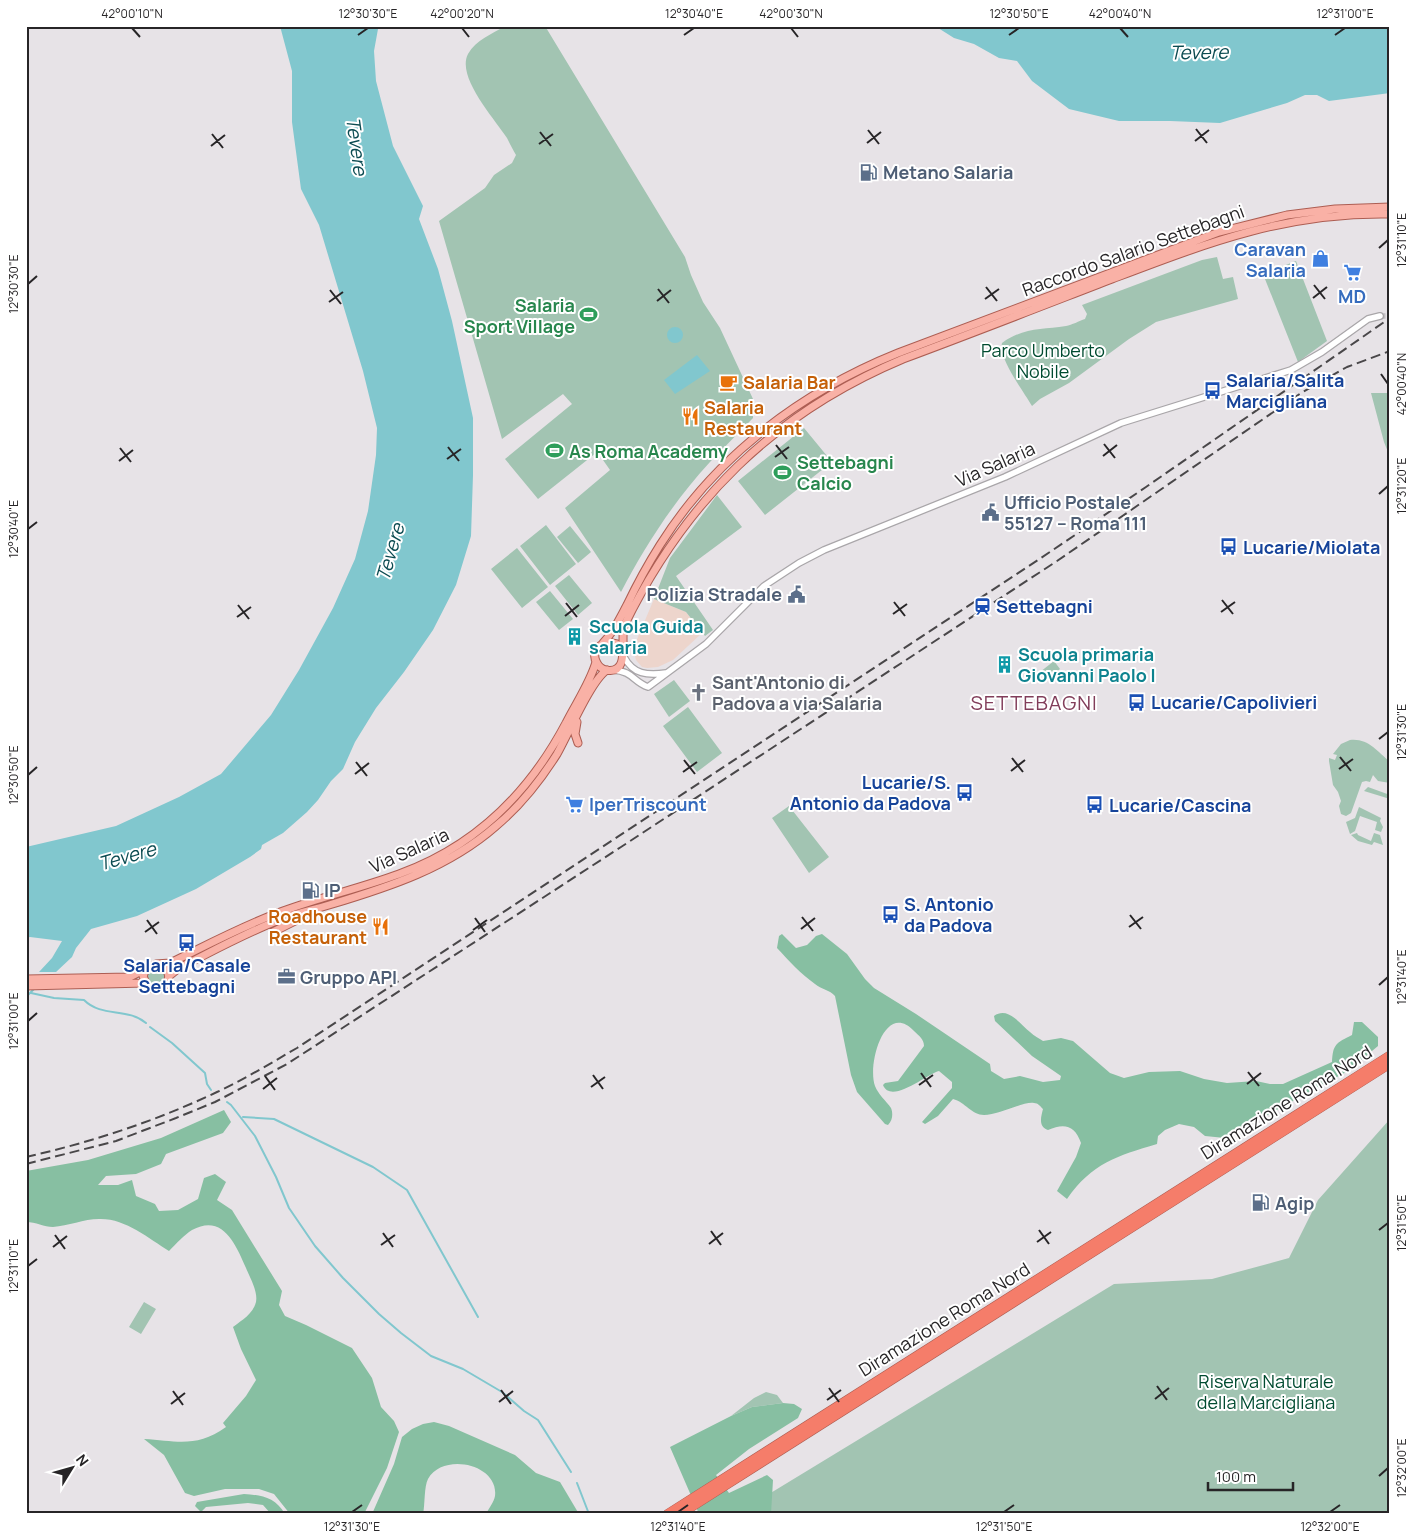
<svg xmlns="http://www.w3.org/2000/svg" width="1416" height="1540" viewBox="0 0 1416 1540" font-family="Manrope,sans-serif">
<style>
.commercial{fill:#edd5cc}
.green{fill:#a2c4b2}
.forest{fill:#87bfa2}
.water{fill:#81c7ce}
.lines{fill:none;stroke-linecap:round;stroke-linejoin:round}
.stream{stroke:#81c7ce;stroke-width:2}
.minor-tunnel{stroke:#c1bdc1;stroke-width:5.5;stroke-dasharray:5.5 3;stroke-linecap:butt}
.minor-casing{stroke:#a9a6a9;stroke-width:8}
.major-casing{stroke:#ad5e53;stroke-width:9}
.highway-casing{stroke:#ad5e53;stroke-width:9}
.minor{stroke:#fff;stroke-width:5.5}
.major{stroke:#f9b1a6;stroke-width:7}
.highway{stroke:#f57d6a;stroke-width:8}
.rail{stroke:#494749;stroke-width:2;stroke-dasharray:10 5;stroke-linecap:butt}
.ticks{fill:none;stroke:#272527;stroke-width:2}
.labels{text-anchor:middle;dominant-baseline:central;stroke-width:4;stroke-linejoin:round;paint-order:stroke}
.service-label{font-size:18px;font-weight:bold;fill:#4e5e75;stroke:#fff;text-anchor:start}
.shop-label{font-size:18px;font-weight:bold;fill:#366cbe;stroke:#fff;text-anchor:end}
.street-label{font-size:18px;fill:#272527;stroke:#fff}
.leisure-label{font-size:18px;font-weight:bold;fill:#27864d;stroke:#fff;text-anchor:start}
.park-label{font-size:18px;fill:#004b30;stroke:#fff}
.transit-label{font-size:18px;font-weight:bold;fill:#164399;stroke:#fff;text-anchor:start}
.food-label{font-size:18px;font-weight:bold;fill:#c56008;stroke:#fff;text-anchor:start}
.culture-label{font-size:18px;font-weight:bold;fill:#0d838f;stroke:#fff;text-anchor:start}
.worship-label{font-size:18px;font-weight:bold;fill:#5b616d;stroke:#fff;text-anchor:start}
.water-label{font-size:19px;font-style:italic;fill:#0b4b51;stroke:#fff}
.quarter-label{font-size:20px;letter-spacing:1px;fill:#813d5a;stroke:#fff}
.neatline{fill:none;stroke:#272527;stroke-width:2}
.ticks-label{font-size:12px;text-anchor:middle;fill:#272527}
</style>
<rect width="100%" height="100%" fill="#e7e3e7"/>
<path class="commercial" d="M654 599 686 612 702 633 673 660 658 667 647 668 642 667 636 660 634 652 635 644Z"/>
<path class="green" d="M505 26H545L685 257 691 275 703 302 720 328 753 399V418C739 433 724 447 710 462 674 501 645 546 621 592L565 508 610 470 603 460 606 445 538 499 505 459 572 404 563 394 502 439 439 221 485 188 494 175 512 163 516 155C513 150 510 144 507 138 495 119 456 77 468 54 476 40 492 34 505 26Z
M1217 257 1223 279 1233 277 1238 299 1156 322 1129 339 1069 383 1040 399 1032 406C1024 392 998 358 1002 343 1024 327 1042 330 1066 326 1072 325 1079 321 1085 319L1087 314 1082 305 1202 260Z
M1296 261 1327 341 1298 362 1263 274Z
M1371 393H1390V457L1384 442Z
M804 428 832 462 765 515 738 481Z
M717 495 742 527 676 576 713 630 705 636 686 612 654 599 670 558Z
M546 525 576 564 550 585 520 546Z
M570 526 591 552 578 563 557 537Z
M517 548 548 587 522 608 491 569Z
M569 575 592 603 578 615 555 586Z
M550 591 573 619 559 630 536 602Z
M1054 661 1060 669 1046 680 1040 672Z
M674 680 690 701 669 717 654 694Z
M688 707 722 753 697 772 663 726Z
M1350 740C1368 738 1377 751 1390 762V783L1378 781 1373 775 1370 782 1366 781 1362 782 1351 813 1346 816 1341 814 1339 806 1341 801 1338 792 1333 785 1329 761V758L1335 760 1337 755 1333 754 1341 744Z
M1368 787 1390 795V799L1364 791Z
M789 806 829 857 809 873 772 818Z
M1359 807 1381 818 1380 821 1383 827 1381 832 1375 830 1377 822 1360 816 1355 831 1350 834 1346 822 1355 818Z
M1357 833 1358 835 1371 841 1374 833 1380 835 1383 845 1374 842 1372 845 1358 841 1351 835Z
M147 977a9 9 0 1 1 18 0a9 9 0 1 1-18 0Z
M1390 1119V1514H736L1114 1284 1212 1279 1289 1258 1318 1200Z
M144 1302 156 1309 141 1334 129 1327Z
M766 1392 777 1395 783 1403 752 1407 731 1416 754 1398Z"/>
<path class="forest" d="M782 934 796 948 807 945 816 936 822 934 847 954 865 979 874 988 916 1014 990 1064 991 1071 1004 1079 1020 1076 1043 1082 1060 1080 1061 1076 1032 1056 995 1021 994 1016C1008 1006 1020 1024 1030 1032 1034 1036 1039 1038 1043 1041L1061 1038 1073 1041 1110 1073 1124 1078 1149 1072 1180 1071 1204 1079 1227 1083 1256 1081 1270 1084H1283L1332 1062C1333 1044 1336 1043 1352 1035L1354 1022H1362L1378 1037V1046L1348 1071 1225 1138 1205 1136 1194 1127 1179 1124 1165 1130 1158 1136 1157 1144C1117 1156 1092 1163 1067 1199L1057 1191 1076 1157 1081 1143C1075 1125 1064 1123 1048 1130 1038 1127 1041 1117 1043 1109 1040 1106 1038 1103 1034 1103 1024 1101 999 1115 984 1115 972 1115 965 1102 953 1099L938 1116 925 1124 922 1122 952 1088V1082L939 1071C927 1074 891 1105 883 1085L885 1083 898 1081 924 1046C924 1039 919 1036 914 1031 885 1000 867 1064 875 1086 878 1094 886 1101 891 1108 893 1113 893 1120 888 1125L885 1124 857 1092 851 1075 835 996C830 990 821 989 815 984 801 974 789 961 777 948L779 936Z
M224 1110 231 1122 223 1133 166 1154 161 1164 136 1174 106 1176 98 1185H118L132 1180 136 1196 155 1204 159 1211 178 1210 198 1199 204 1178 215 1174 226 1182 217 1200 232 1210 282 1291 279 1305 285 1316 306 1325 352 1348 372 1378 381 1407 394 1421 399 1432 387 1468 364 1514H290L274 1494 259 1489H225L194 1496 185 1493 164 1455 144 1439C177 1441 197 1448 226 1427L223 1423 246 1396 256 1380 241 1349 233 1327C242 1320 253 1314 256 1302 258 1291 250 1278 246 1268 236 1245 223 1213 192 1230 184 1235 176 1244 169 1251 148 1238 125 1218 99 1219 84 1219 68 1226 53 1227 44 1227 36 1222 26 1222V1171L88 1160 161 1138Z
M783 1403 794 1404 802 1409 798 1418 749 1449 716 1475 729 1493 767 1475 773 1480 771 1514H699L670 1447 731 1416 752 1407Z
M434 1422 449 1426 515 1455 536 1473 560 1482 579 1514H486C489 1508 494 1502 495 1496 499 1464 443 1452 428 1479 424 1486 425 1505 423 1514H372L394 1464 402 1437 412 1429 423 1424Z
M244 1494C261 1495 275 1497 285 1514H271L263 1505 248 1503 206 1507 201 1512 195 1506 197 1502Z"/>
<path class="water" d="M280 26H377L378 29 374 51 376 81 393 146 423 206 419 219 438 269 452 321 473 418V475L471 536 456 585 433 630 404 672 376 708 355 742 343 769 331 781 318 800 307 812 283 833 262 845 261 849 250 857 196 889 137 916 91 929 76 948 72 957 56 972H39L52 958 62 941 30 937 26 938V847L116 826 179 797 221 774 271 715 299 670 333 608 355 559 368 511 376 455 377 428 363 371 319 225 301 189 292 122V71Z
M935 26H1390V93L1329 101 1317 95H1305L1287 103 1220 123 1170 121H1119L1069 109 1032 81 1017 61 999 58 974 44 954 38Z
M667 335a8 8 0 1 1 16 0a8 8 0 1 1-16 0Z
M697 355 710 371 675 394 664 380Z"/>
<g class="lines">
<path class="stream" d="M31 993 54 998 84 1000C102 1018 127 1007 146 1023
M26 997 35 988
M150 1027 172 1043 205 1073 207 1084 211 1090
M227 1102 231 1105 255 1136 276 1177 289 1208 315 1246 343 1278 379 1314 401 1333 431 1356 463 1369 502 1392 524 1411 538 1420 571 1472
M243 1117 274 1119 373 1167 407 1190 478 1317
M577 1483 589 1514"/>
<path class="minor-tunnel" d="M1380 316H1390"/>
<defs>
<path id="minor" d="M624 657C633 674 647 676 666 673
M613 670C633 671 633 682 648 687L706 644 764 586 799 563 824 550 1005 477 1121 423 1291 370 1322 352 1368 319 1380 316"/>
<path id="major" d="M603 643C614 632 620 618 627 605 637 584 648 564 660 545 716 456 801 392 898 353L1219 232 1287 215 1335 209 1390 207
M623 652 617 644 607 642C598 645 591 654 597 663 599 667 602 669 606 670 631 675 620 639 624 626 685 501 774 413 903 359 973 333 1042 306 1112 279 1207 243 1286 212 1390 214
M577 722 575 734 578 743
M273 932 309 914
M156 964 170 963C207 945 244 925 283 911 321 897 361 888 399 874 474 847 529 793 566 723 576 703 590 683 596 662
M169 976 179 968C213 951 247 932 282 919 297 913 313 910 329 905 389 887 448 868 496 826 520 806 540 781 557 754 568 735 591 680 607 670
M26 979 129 977C140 974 159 955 167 971 170 976 168 982 165 986L155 990 147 986 143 976 146 969
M26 986 145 983"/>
<path id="highway" d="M667 1514 1390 1055
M681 1514 1390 1064"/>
</defs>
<use href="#minor" class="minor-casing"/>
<use href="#major" class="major-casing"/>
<use href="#highway" class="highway-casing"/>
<use href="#minor" class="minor"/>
<use href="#major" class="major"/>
<use href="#highway" class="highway"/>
<path class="rail" d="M26 1157C92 1142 156 1121 217 1092 245 1079 271 1063 297 1048L1038 560 1146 487 1390 318
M26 1164 116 1141 176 1118 215 1102 287 1064 621 847 1057 561 1301 393 1347 367 1390 351"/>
</g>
<path class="ticks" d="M132 28 140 37M462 28 469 37M791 28 798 37M1120 28 1128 37M358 35 368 28M684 35 694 28M1009 35 1019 28M1335 35 1345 28M1196 129 1207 143M868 130 879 144M540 132 551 146M212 134 223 148M1195 141 1209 130M867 143 881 132M539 144 553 134M211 146 225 135M1379 248 1388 240M28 284 37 276M1314 285 1325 299M986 287 997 301M658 289 669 303M330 290 341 304M1313 298 1327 287M985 299 999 289M657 301 671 290M329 302 343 292M1381 374 1388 384M1104 444 1115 458M776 445 787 459M448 447 459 461M120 448 131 462M1103 456 1117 445M775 457 789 447M447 459 461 449M119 461 133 450M1379 494 1388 486M28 529 37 522M1222 600 1233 614M894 602 905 616M566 603 577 617M238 605 249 619M1221 612 1235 602M893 614 907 604M565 616 579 605M237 617 251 607M1379 739 1388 732M1340 757 1351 771M1012 758 1023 772M684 760 695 774M356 762 367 776M1339 769 1353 759M1011 771 1025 760M683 772 697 762M355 774 369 763M28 775 37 767M1130 915 1141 929M802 917 813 931M475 918 485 932M147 920 157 934M1129 927 1143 917M801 929 815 918M473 930 487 920M145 932 159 922M1379 985 1388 977M28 1021 37 1013M1248 1072 1259 1086M921 1073 931 1087M593 1075 603 1089M265 1076 275 1090M1247 1084 1261 1073M919 1085 933 1075M591 1087 605 1077M263 1089 277 1078M1039 1230 1049 1244M1379 1230 1388 1223M711 1231 721 1245M383 1233 393 1247M55 1235 65 1249M1037 1242 1051 1232M709 1244 723 1233M381 1245 395 1235M53 1247 67 1236M28 1266 37 1259M1157 1386 1167 1400M829 1388 839 1402M501 1390 511 1404M173 1391 183 1405M1155 1399 1169 1388M827 1400 841 1390M499 1402 513 1391M171 1404 185 1393M1379 1476 1388 1468M352 1512 362 1505M678 1512 688 1505M1004 1512 1014 1505M1330 1512 1340 1505"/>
<defs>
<symbol id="fuel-bare" viewBox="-9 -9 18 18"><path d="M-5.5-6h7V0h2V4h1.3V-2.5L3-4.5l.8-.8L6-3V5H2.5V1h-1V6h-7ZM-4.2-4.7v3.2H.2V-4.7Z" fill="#5c6f8a" stroke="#fff" stroke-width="2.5" paint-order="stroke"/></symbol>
<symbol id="shop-bare" viewBox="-9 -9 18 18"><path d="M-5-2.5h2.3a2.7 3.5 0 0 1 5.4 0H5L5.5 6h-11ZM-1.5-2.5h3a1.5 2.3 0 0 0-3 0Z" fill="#3f7fe0" stroke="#fff" stroke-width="2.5" paint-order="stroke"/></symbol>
<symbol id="supermarket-bare" viewBox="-9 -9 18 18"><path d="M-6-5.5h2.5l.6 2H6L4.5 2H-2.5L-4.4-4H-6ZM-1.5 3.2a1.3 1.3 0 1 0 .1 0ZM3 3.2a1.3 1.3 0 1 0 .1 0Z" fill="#3f7fe0" stroke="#fff" stroke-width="2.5" paint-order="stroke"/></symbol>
<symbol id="stadium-bare" viewBox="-9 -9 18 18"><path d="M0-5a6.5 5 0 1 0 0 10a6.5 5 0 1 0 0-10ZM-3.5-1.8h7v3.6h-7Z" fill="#2e9e5b" stroke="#fff" stroke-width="2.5" paint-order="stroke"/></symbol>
<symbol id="cafe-bare" viewBox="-9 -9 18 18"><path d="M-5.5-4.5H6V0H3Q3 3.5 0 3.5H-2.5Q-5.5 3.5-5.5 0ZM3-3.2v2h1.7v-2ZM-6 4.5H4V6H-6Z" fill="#e8710a" stroke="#fff" stroke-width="2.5" paint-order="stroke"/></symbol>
<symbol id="bus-bare" viewBox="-9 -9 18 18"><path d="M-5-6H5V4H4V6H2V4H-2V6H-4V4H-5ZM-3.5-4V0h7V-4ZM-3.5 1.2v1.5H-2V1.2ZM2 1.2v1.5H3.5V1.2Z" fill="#1a4fb4" stroke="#fff" stroke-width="2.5" paint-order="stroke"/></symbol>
<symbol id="restaurant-bare" viewBox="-9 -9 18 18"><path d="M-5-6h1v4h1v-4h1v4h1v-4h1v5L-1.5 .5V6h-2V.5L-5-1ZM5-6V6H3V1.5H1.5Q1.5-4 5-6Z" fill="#e8710a" stroke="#fff" stroke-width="2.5" paint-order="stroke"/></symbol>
<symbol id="civic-bare" viewBox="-9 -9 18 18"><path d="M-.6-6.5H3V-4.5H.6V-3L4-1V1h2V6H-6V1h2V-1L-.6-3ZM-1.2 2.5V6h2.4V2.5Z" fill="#5c6f8a" stroke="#fff" stroke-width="2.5" paint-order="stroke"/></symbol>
<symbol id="station-bare" viewBox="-9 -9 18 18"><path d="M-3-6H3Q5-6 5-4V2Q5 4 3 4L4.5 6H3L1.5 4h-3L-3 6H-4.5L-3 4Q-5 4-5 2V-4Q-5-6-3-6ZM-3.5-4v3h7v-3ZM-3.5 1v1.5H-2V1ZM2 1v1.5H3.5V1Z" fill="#1a4fb4" stroke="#fff" stroke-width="2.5" paint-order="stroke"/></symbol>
<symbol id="building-bare" viewBox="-9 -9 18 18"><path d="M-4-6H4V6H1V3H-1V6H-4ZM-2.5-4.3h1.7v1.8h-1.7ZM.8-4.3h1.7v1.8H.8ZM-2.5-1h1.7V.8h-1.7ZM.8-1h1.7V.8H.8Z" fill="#0f9aa8" stroke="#fff" stroke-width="2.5" paint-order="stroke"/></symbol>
<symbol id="church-bare" viewBox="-9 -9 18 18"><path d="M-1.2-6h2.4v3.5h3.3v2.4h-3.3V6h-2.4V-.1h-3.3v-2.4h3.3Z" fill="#6b7280" stroke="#fff" stroke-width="2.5" paint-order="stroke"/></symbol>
<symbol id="office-bare" viewBox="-9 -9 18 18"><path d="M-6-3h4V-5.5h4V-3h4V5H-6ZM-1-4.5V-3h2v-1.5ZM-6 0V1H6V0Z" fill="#5c6f8a" stroke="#fff" stroke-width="2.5" paint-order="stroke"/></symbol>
</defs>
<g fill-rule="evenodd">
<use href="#fuel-bare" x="856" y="160" width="25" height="25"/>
<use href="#shop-bare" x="1308" y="246" width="25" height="25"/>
<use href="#supermarket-bare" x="1340" y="260" width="25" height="25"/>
<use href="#stadium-bare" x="576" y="302" width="25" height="25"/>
<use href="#cafe-bare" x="716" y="370" width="25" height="25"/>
<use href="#bus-bare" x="1200" y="378" width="25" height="25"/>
<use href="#restaurant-bare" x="678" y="404" width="25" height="25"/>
<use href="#stadium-bare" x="542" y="438" width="25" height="25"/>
<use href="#stadium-bare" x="770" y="460" width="25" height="25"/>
<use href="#civic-bare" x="978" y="500" width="25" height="25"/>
<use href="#bus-bare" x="1216" y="534" width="25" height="25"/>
<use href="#civic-bare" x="784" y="582" width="25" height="25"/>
<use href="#station-bare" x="970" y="594" width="25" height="25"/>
<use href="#building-bare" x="562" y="624" width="25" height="25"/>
<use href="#building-bare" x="992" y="652" width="25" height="25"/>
<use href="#church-bare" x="686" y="680" width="25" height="25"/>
<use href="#bus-bare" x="1124" y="690" width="25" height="25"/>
<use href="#bus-bare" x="952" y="780" width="25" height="25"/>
<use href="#supermarket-bare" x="562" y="792" width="25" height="25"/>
<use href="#bus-bare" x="1082" y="792" width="25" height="25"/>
<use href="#fuel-bare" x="298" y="878" width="25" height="25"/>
<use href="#bus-bare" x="878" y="902" width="25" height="25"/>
<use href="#restaurant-bare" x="368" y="914" width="25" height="25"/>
<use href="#bus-bare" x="174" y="930" width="25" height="25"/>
<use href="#office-bare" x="274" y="964" width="25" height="25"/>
<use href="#fuel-bare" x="1248" y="1190" width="25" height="25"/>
</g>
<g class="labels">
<g class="service-label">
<text x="883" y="172">Metano Salaria</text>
<text x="1004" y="502">Ufficio Postale<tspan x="1004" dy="21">55127 – Roma 111</tspan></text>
<text x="782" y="594" text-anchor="end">Polizia Stradale</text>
<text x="324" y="890">IP</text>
<text x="300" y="977">Gruppo API</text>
<text x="1275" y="1203">Agip</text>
</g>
<g class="shop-label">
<text x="1306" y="249">Caravan<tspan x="1306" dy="21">Salaria</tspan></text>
<text x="1352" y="296" text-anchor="middle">MD</text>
<text x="589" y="804" text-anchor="start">IperTriscount</text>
</g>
<g class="street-label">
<text transform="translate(1133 250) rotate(-20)">Raccordo Salario Settebagni</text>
<text transform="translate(995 464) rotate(-24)">Via Salaria</text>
<text transform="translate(409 850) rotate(-24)">Via Salaria</text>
<text transform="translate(1286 1102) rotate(-32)">Diramazione Roma Nord</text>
<text transform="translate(944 1319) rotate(-32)">Diramazione Roma Nord</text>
</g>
<g class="leisure-label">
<text x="575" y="305" text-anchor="end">Salaria<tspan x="575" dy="21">Sport Village</tspan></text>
<text x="569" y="451">As Roma Academy</text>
<text x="797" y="462">Settebagni<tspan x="797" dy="21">Calcio</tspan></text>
</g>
<g class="park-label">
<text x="1043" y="350">Parco Umberto<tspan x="1043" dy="21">Nobile</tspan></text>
<text x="1266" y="1381">Riserva Naturale<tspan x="1266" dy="21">della Marcigliana</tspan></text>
</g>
<g class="transit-label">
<text x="1226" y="380">Salaria/Salita<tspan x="1226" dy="21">Marcigliana</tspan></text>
<text x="1243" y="547">Lucarie/Miolata</text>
<text x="996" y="606">Settebagni</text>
<text x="1151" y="702">Lucarie/Capolivieri</text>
<text x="951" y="782" text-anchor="end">Lucarie/S.<tspan x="951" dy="21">Antonio da Padova</tspan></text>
<text x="1109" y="805">Lucarie/Cascina</text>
<text x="904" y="904">S. Antonio<tspan x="904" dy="21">da Padova</tspan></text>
<text x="187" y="965" text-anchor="middle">Salaria/Casale<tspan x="187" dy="21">Settebagni</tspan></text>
</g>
<g class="food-label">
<text x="743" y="382">Salaria Bar</text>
<text x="704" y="407">Salaria<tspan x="704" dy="21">Restaurant</tspan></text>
<text x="367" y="916" text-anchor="end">Roadhouse<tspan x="367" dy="21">Restaurant</tspan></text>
</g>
<g class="culture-label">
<text x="589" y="626">Scuola Guida<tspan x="589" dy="21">salaria</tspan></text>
<text x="1018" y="654">Scuola primaria<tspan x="1018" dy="21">Giovanni Paolo I</tspan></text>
</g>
<g class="worship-label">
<text x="712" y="682">Sant'Antonio di<tspan x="712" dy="21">Padova a via Salaria</tspan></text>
</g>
<g class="water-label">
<text transform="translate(1199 52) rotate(-1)">Tevere</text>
<text transform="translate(357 146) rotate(82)">Tevere</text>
<text transform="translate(390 552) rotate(-74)">Tevere</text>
<text transform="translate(127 856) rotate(-16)">Tevere</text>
</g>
<g class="quarter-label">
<text x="1034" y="702">SETTEBAGNI</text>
</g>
</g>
<rect width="1416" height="1540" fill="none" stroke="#ffffff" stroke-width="55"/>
<g transform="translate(72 1468) rotate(53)" stroke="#ffffff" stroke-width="4" paint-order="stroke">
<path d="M0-4L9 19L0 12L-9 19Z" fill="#272527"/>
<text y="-8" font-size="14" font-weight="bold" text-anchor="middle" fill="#272527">N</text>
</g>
<path d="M1208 1482v8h85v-8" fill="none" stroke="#272527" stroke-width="2.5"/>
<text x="1216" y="1482" font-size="15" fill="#272527" stroke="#ffffff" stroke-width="4" paint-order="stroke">100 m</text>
<rect x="28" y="28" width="1360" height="1484" class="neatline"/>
<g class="ticks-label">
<text x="132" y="18">42°00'10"N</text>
<text x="368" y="18">12°30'30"E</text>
<text x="462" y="18">42°00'20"N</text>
<text x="694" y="18">12°30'40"E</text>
<text x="791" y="18">42°00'30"N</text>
<text x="1019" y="18">12°30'50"E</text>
<text x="1120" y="18">42°00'40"N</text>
<text x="1345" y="18">12°31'00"E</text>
<text transform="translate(1402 240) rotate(-90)" y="4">12°31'10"E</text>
<text transform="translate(14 284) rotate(-90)" y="4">12°30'30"E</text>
<text transform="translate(1402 384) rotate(-90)" y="4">42°00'40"N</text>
<text transform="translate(1402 486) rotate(-90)" y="4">12°31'20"E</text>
<text transform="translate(14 529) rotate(-90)" y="4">12°30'40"E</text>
<text transform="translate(1402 732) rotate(-90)" y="4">12°31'30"E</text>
<text transform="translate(14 775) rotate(-90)" y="4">12°30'50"E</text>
<text transform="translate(1402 977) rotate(-90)" y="4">12°31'40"E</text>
<text transform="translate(14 1021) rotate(-90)" y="4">12°31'00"E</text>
<text transform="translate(1402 1223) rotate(-90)" y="4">12°31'50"E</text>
<text transform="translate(14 1266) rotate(-90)" y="4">12°31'10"E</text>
<text transform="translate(1402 1468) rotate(-90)" y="4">12°32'00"E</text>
<text x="352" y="1531">12°31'30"E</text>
<text x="678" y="1531">12°31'40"E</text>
<text x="1004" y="1531">12°31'50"E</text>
<text x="1330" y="1531">12°32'00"E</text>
</g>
</svg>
